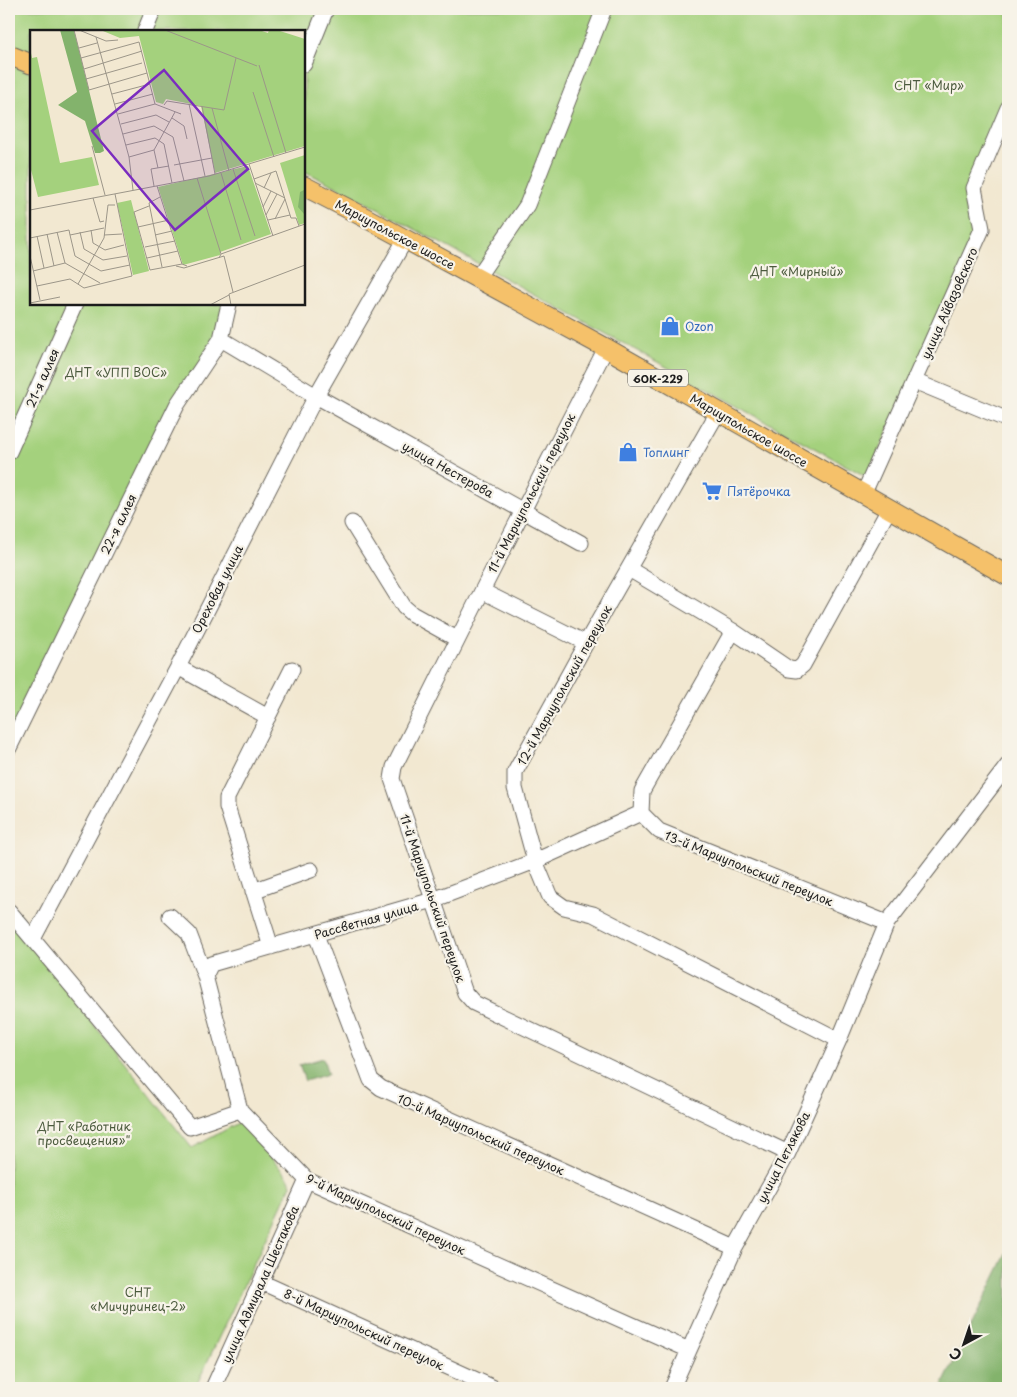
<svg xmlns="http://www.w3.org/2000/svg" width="1017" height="1397" viewBox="0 0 1017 1397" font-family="'Playpen Sans',sans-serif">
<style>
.green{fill:#a4d17d;stroke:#60764c}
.forest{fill:#83b36c;stroke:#506844}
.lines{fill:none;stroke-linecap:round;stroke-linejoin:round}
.minor-casing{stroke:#67635b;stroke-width:17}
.major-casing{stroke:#67635b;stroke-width:21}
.minor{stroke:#fff;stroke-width:15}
.major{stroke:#f5c16b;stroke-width:19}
.labels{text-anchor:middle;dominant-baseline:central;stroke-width:4.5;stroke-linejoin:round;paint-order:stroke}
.shield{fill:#f7f3e8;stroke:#5e5c59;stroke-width:1}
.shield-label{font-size:11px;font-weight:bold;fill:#1c1c1c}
.park-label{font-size:12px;fill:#4c5b3e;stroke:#f7f3e8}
.street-label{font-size:12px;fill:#1c1c1c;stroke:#f7f3e8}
.shop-label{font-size:12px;fill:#366cbe;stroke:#f7f3e8;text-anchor:start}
.inset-road{fill:none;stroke:#9c9689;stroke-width:1}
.view{fill:#7b2cbf;fill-opacity:0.15;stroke:#7b2cbf;stroke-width:2.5}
.inset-edge{fill:none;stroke:#1c1c1c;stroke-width:2.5}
</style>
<rect width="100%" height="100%" fill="#f7f3e8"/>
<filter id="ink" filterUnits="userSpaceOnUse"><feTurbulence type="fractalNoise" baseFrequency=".02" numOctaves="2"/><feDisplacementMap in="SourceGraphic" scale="10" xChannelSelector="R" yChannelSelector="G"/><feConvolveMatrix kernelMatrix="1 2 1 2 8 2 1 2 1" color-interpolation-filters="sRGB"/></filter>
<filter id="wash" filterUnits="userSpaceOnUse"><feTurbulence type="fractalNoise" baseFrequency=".0096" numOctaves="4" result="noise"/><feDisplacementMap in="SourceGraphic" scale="20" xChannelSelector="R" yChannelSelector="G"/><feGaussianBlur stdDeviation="1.12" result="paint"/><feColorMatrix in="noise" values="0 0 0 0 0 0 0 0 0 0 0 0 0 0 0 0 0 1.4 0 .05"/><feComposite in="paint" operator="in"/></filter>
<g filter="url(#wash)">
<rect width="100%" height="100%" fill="#f2e8d1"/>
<path class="green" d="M9 9H1008V103L972 189 980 228 867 477 466 257 341 189 304 171V31H31V53L9 44Z
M9 64 31 73V304H228L216 337 9 748Z
M9 918 192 1148 238 1123H242L289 1179 291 1185 195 1388H9Z"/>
<path class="forest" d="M323 1058 328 1074 305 1081 299 1065Z
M1008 1250V1388H941Z"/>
</g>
<g filter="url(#ink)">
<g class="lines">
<defs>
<path id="minor" d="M145 31 154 9
M304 64 326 9
M477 278 527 205 604 9
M221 339 316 396 581 543
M606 348 482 591 394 767 392 779 465 993 474 1003 788 1153
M914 381 1008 420
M718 412 586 643 515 772V788L535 861 550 897 564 907 593 914 839 1040
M9 452 75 304
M863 495 982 229 974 188 1008 108
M352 523 404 607 412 614 457 639
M629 569 733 631 789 669 797 670 803 665 889 509
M482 591 586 643
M733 631 642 791 641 813 659 831 887 923
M178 667 268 717
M9 748 177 405 221 339 229 304
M253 891 311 870
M9 911 190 1127 240 1110
M170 916 189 934 205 976 240 1110 307 1180 689 1350
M316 935 371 1080 381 1088 735 1248
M33 939 178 667 316 396 405 240
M271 947 227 807V798L292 669
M205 976 211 964 433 900 535 861 641 813
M261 1282 494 1388
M213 1388 307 1180
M672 1388 735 1248 788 1153 839 1040 887 923 1008 765"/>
<path id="major" d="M9 55 31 64
M304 186 366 218 606 348 1008 576"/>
</defs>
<use href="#minor" class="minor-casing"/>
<use href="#major" class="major-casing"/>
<use href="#minor" class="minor"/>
<use href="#major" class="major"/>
</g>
</g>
<defs>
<symbol id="shop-bare" viewBox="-9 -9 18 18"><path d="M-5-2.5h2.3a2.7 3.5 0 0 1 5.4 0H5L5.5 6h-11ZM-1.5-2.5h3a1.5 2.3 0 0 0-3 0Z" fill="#3f7fe0" stroke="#f7f3e8" stroke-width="2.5" paint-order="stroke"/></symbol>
<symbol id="supermarket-bare" viewBox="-9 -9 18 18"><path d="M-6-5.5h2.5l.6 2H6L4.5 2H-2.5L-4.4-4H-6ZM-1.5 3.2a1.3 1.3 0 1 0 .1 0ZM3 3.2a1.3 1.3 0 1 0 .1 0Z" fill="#3f7fe0" stroke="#f7f3e8" stroke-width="2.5" paint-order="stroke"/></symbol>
</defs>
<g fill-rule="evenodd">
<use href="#shop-bare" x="656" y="312" width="28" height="28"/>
<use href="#shop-bare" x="614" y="438" width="28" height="28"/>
<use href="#supermarket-bare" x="698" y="477" width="28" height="28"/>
</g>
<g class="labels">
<rect class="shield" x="628" y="369.5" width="60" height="17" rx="4"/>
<g class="shield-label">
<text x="658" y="378">60К-229</text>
</g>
<g class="park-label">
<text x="929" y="85">СНТ «Мир»</text>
<text x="797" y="271">ДНТ «Мирный»</text>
<text x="116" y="372">ДНТ «УПП ВОС»</text>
<text x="84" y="1126">ДНТ «Работник<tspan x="84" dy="14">просвещения»"</tspan></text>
<text x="138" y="1292">СНТ<tspan x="138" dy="14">«Мичуринец-2»</tspan></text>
</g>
<g class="street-label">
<text transform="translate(395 234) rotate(28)">Мариупольское шоссе</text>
<text transform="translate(949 303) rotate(-66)">улица Айвазовского</text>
<text transform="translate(42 378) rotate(-66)">21-я аллея</text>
<text transform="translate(749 430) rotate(30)">Мариупольское шоссе</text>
<text transform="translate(448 469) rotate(29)">улица Нестерова</text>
<text transform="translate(531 493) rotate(-63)">11-й Мариупольский переулок</text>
<text transform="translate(118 524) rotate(-64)">22-я аллея</text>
<text transform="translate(217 589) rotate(-63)">Ореховая улица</text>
<text transform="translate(564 685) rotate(-61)">12-й Мариупольский переулок</text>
<text transform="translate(749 868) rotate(22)">13-й Мариупольский переулок</text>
<text transform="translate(433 898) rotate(71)">11-й Мариупольский переулок</text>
<text transform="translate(366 920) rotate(-16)">Рассветная улица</text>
<text transform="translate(481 1134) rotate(24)">10-й Мариупольский переулок</text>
<text transform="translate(783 1157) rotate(-63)">улица Петлякова</text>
<text transform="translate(386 1214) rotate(25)">9-й Мариупольский переулок</text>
<text transform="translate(260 1284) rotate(-66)">улица Адмирала Шестакова</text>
<text transform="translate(364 1329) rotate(25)">8-й Мариупольский переулок</text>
</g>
<g class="shop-label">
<text x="685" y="326">Ozon</text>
<text x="643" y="452">Топлинг</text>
<text x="727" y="491">Пятёрочка</text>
</g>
</g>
<g transform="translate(30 30)">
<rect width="275" height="275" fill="#f2e8d1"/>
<path d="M229 0 238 3 239 0 250 1 275 9V116L185 143 171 76 136 69 133 74 126 72 109 6 90 8 73 1ZM0 18 2 28 7 27 30 133 62 127 69 155 8 167 0 136ZM275 125V193L269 195 250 133ZM218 136 241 204 190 222V225L153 235 128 157ZM101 170 119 241 103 245 87 173Z" fill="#a4d17d"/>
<path d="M30 0H44L74 121 70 123H65L55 91 28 75 47 62ZM274 160 275 183 274 184 268 177 270 162Z" fill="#83b36c"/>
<path class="inset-road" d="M44 0 59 60 117 43M49 0 76 11 88 10M135 0 227 36M66 7 99 127 103 160M49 18 67 13M51 28 109 12 125 74M229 35 256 123M54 39 112 21M56 49 112 33M223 62 244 127M82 64 120 54M85 74 123 64M159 74 175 146M134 75 137 71 194 80 206 28M172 76 185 144M182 78 199 141M88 84 125 74 151 84M142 88 154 96 157 109M91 94 126 85 139 92M93 104 124 96 143 107 154 151M96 115 125 108 134 114 142 153M62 116 75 165M124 120 145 82M99 127 124 120 128 138M219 134 243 206M144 135 182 128M203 139 225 206M191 143 211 210M167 148 191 224 189 228M224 149 246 141 261 188H266L269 196M225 153 255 168M124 156 121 139 139 136M127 156 152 234 157 236M234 158 241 143M130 167 119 173 132 237M63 168 70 192 74 191M119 176 104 182 120 240 152 234M233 177 241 161M0 180 179 146 275 117M236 185 247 164M245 189 255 169M238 190 260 185M108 197 139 190M61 200 63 213 75 220 94 215M27 202 35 233 70 253M50 202 54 219 73 230 97 226M17 204 24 236M40 205 45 226 71 241 100 235M74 205 92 204M125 205 142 201M7 206 14 238M0 208 39 200 40 205 74 198M115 217 145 211M191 224 275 194M0 226 10 270M194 226 203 262M117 228 148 221M146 236 154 238 194 226M3 241 35 233M48 254 74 208 78 175H85M7 256 40 249 54 258 102 246 85 164M0 273 30 267M180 275 199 265M201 275 199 264 275 235"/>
<path class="view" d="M134 40 218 139 145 200 62 101Z"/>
<rect width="275" height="275" class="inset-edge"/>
</g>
<rect width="1017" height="1397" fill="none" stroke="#f7f3e8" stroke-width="30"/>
<g transform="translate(964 1344) rotate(220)" stroke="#f7f3e8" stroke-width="4" paint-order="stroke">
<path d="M0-4L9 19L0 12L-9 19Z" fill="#1c1c1c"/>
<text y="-8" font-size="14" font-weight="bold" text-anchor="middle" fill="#1c1c1c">С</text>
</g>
</svg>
